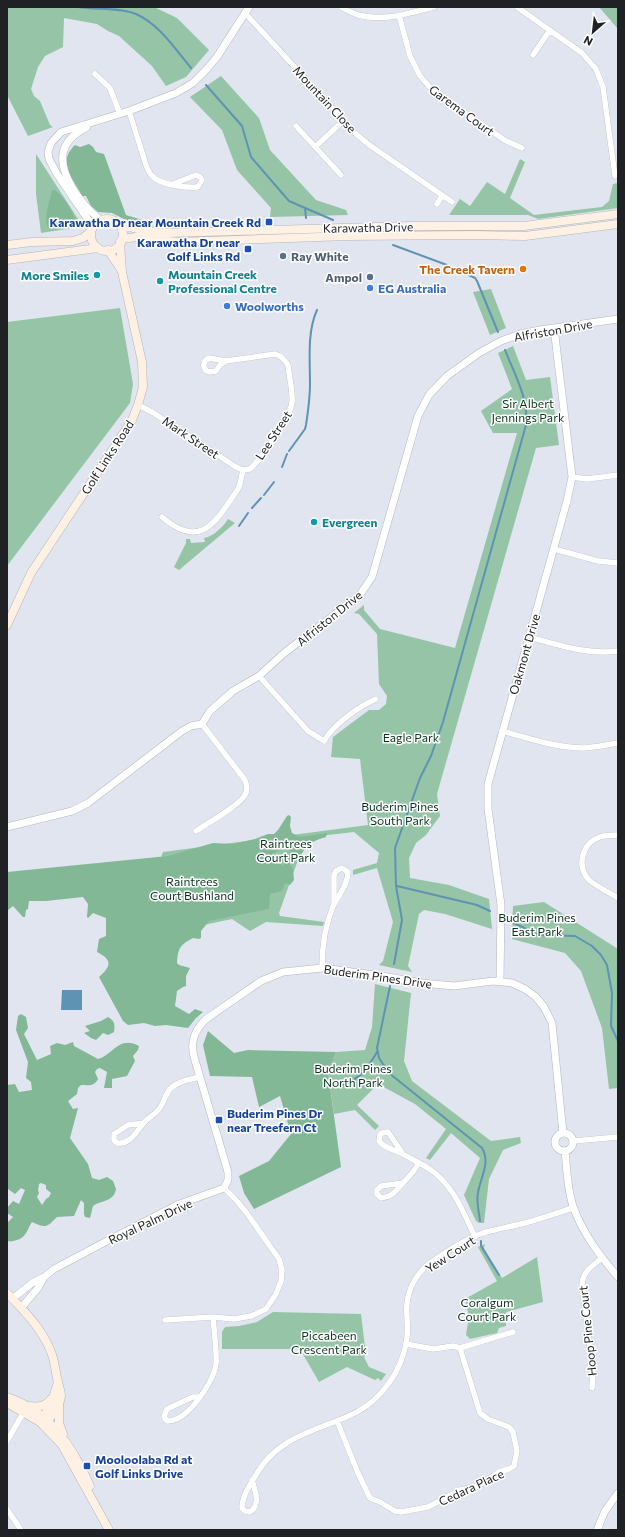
<svg xmlns="http://www.w3.org/2000/svg" width="625" height="1537" viewBox="0 0 625 1537" font-family="Commissioner,sans-serif">
<style>
.green{fill:#95c5a6}
.forest{fill:#83b896;fill-rule:evenodd}
.water{fill:#5e93b3}
.lines{fill:none;stroke-linecap:round;stroke-linejoin:round}
.stream{stroke:#5e93b3;stroke-width:2}
.minor-casing{stroke:#b2b6bf;stroke-width:6}
.tertiary-casing{stroke:#b2b6bf;stroke-width:8}
.secondary-casing{stroke:#b2b6bf;stroke-width:9}
.minor{stroke:#fff;stroke-width:5.5}
.tertiary{stroke:#fff;stroke-width:7}
.secondary{stroke:#fef0e2;stroke-width:8}
.transit-dot{fill:#1a4fb4;stroke:#fff;stroke-width:1.5}
.service-dot{fill:#5c6f8a;stroke:#fff;stroke-width:1.5}
.food-dot{fill:#e8710a;stroke:#fff;stroke-width:1.5}
.culture-dot{fill:#0f9aa8;stroke:#fff;stroke-width:1.5}
.shop-dot{fill:#3f7fe0;stroke:#fff;stroke-width:1.5}
.labels{text-anchor:middle;dominant-baseline:central;stroke-width:3;stroke-linejoin:round;paint-order:stroke}
.street-label{font-size:12px;fill:#202125;stroke:#fff}
.transit-label{font-size:12px;font-weight:bold;fill:#164399;stroke:#fff;text-anchor:end}
.service-label{font-size:12px;font-weight:bold;fill:#4e5e75;stroke:#fff;text-anchor:start}
.food-label{font-size:12px;font-weight:bold;fill:#c56008;stroke:#fff;text-anchor:end}
.culture-label{font-size:12px;font-weight:bold;fill:#0d838f;stroke:#fff;text-anchor:start}
.shop-label{font-size:12px;font-weight:bold;fill:#366cbe;stroke:#fff;text-anchor:start}
.park-label{font-size:12px;fill:#08331d;stroke:#fff}
</style>
<rect width="100%" height="100%" fill="#e0e5ef"/>
<path class="green" d="M7 7H154L177 18 209 50 186 77 166 86 152 66 119 36 108 31 97 24 64 18 63 47 45 56 38 67 31 89 34 96 40 101 50 125 53 127 28 136 7 95Z
M599 7H618V29Z
M221 76 259 118 270 150 316 200 346 210 348 215 270 217 271 208 237 170 222 130 190 97Z
M36 154 78 219V223L77 226 73 228 41 233 36 194Z
M520 159 525 162 510 198 534 215 602 207 609 201 613 184 618 183V208L538 219 528 215H449L460 199 470 206 487 182 505 194Z
M491 289 506 328 490 335 473 292Z
M120 308 133 384 130 403 7 566V322Z
M513 346 526 380 550 377 559 445 536 448 437 794 440 816 426 835 416 843 409 858 410 878 449 885 489 899 492 929 445 914 424 910 419 914 408 966 412 972 379 965 383 961 393 922 377 868 353 875V870L377 863 379 853 354 832 319 836 315 841 303 846 279 913 280 916 324 922 323 926 266 922 250 931 232 919 194 927 167 956 176 980 169 1008 189 1020 187 1023 162 1009 129 947 163 852 368 825 360 759 331 757 333 737 369 710H379L386 704 387 696 379 684 377 634 359 614 354 613 364 605V610L380 629 455 648 517 433H493L481 411 512 389 498 353Z
M228 519 235 523 179 570 174 567 186 543V539H190L191 543 205 542 204 538C213 537 224 526 228 519Z
M544 902 618 949V1088L609 1089 602 1028 581 971 565 953 512 939 513 906Z
M375 984 411 993 404 1061 412 1081 491 1141 520 1137 521 1143 503 1150 489 1179 484 1223H479L476 1221 464 1195 480 1158 451 1133 430 1160 426 1158 446 1129 415 1104 378 1084 357 1105 379 1126 375 1130 355 1110 334 1114 328 1072 336 1052 365 1050 372 1027Z
M485 1244 484 1248 502 1278 537 1257 543 1302 506 1312V1326L499 1328 497 1333 470 1339 466 1335 469 1316 465 1299 497 1281 478 1247Z
M273 1312 361 1314 366 1355 364 1357 369 1367 386 1374 381 1381 378 1378 375 1380 347 1367 319 1382 300 1349H222V1332L225 1327 239 1326 257 1322Z"/>
<path class="forest" d="M89 144 93 147 96 152 104 154 126 215 142 220V222L134 224 112 213 98 212 91 206 86 196H82C73 178 56 163 75 145L80 147Z
M54 190C63 195 75 213 76 224L66 226 62 224 57 223 55 226 49 228C42 221 50 200 52 191Z
M289 815 291 817 290 826 292 833 300 837 327 833 326 837C309 842 305 845 298 862 291 856 287 852 290 842L283 843V848L271 855 283 866 286 859 293 869 294 880 290 885 285 883 282 891 270 894 269 909 209 921 201 931V938L199 939 193 938C180 945 178 948 177 963L179 965 190 968 186 976V986L183 987 177 991 175 1006 189 1014 195 1009 203 1012 196 1018 188 1028 166 1025 155 1026 144 1023 128 1025 123 1021 99 977C111 966 113 960 97 952L99 939 106 936V918L93 913 88 918 87 917 88 904 83 897 46 901H29L28 909 26 910 25 917H23L13 906 7 911V872L168 856 213 843 233 844 255 839 268 834H274L278 830 287 816Z
M21 1014 26 1017 28 1028 24 1034 37 1060 51 1054 50 1046 57 1043 65 1045 73 1042 74 1046 98 1059C113 1055 119 1035 139 1046L138 1050 133 1056 135 1061 127 1076 112 1079V1088H104L107 1072 100 1068 97 1069 95 1072 98 1079C94 1087 88 1085 81 1085L78 1088 77 1094 68 1101 73 1109 78 1108 70 1138 88 1164 92 1178 99 1180 107 1177 113 1181 116 1189C114 1202 101 1200 93 1206L90 1218 85 1217 84 1214V1203L81 1200 74 1216 57 1217C46 1228 46 1228 32 1222 27 1229 27 1237 17 1240 13 1241 11 1242 7 1241V1223L13 1217 7 1213V1208L13 1201 19 1204 25 1190 21 1188 15 1194 8 1189 7 1187V1085L15 1084 19 1092 32 1090 31 1082 26 1078 28 1062 16 1030 18 1016ZM41 1183 46 1185V1189L51 1193 49 1197 46 1199 42 1205 37 1197 39 1193 38 1190 39 1184Z
M108 1017C115 1021 115 1025 114 1032L108 1035 103 1033 96 1040 91 1038 84 1033 90 1031 85 1026 101 1021Z
M208 1031 234 1053 248 1050 336 1052 328 1072 341 1167 254 1209 244 1193 239 1176 269 1161 291 1134 280 1096 259 1107 252 1077 210 1076 203 1045Z"/>
<path class="water" d="M62 990H82V1010H61Z"/>
<g class="lines">
<path class="stream" d="M78 7C96 10 120 7 136 14 159 24 175 49 191 68
M206 85 242 126 251 157 289 201 333 220
M305 208 306 218
M393 245 447 265
M465 273 475 278 477 281 498 332
M289 451 305 429 306 425C308 412 310 398 310 384 310 360 307 332 317 310
M282 467 287 454
M264 495 274 482
M252 508 261 498
M239 526 248 513
M397 886 477 905 490 911
M512 922 538 935 575 936 592 946 601 955 607 965 612 993 611 1026 618 1041
M394 964 402 920 396 886 395 848 420 778 431 756 443 722 526 425C529 399 514 373 505 350
M390 986 377 1048 379 1058 389 1073 482 1148C491 1163 480 1178 478 1193 476 1201 479 1212 480 1221
M342 1085C362 1078 367 1069 377 1052
M481 1241V1246L499 1275"/>
<defs>
<path id="minor" d="M341 7C346 10 352 13 358 15 383 22 409 13 434 7
M517 7 582 53 596 69 603 87 615 176
M245 13 337 113 342 122 368 144 452 202
M399 15 410 56 420 76 433 91 506 141 522 148
M533 55 550 30
M95 74 110 88 120 114
M129 111 147 168C149 171 150 174 152 176 161 185 186 188 198 187L202 180 200 177 196 175 173 184
M296 126 341 175
M315 147 342 122
M437 204 442 196
M209 358 226 361 220 365 216 371 209 372C202 369 202 362 209 358Z
M138 405 152 412 236 467 243 470 250 469C261 459 291 417 292 402 293 390 289 377 288 365 285 359 281 356 275 354L226 361
M572 477 587 479 618 475
M162 517C202 551 216 521 238 489L240 484 243 470
M554 549 598 561 618 563
M529 637C559 645 587 655 618 651
M259 676 308 731 324 741C334 724 358 707 376 699
M502 731C529 738 556 748 584 748 595 747 607 745 618 743
M196 831C207 823 239 806 245 795 248 790 247 785 245 780L202 724
M616 835C611 836 605 835 600 837 582 843 576 866 589 880 597 887 609 892 618 898
M322 968C322 946 325 926 333 906 339 894 347 887 348 872L342 868 336 871 334 875V905
M143 1123 128 1125 114 1134V1140L117 1143C130 1145 136 1132 143 1124 147 1118 155 1115 159 1109 164 1103 165 1094 171 1088 178 1081 191 1079 200 1077
M573 1141 618 1137
M403 1154 388 1132 382 1133 380 1135 379 1141C386 1150 395 1149 403 1154 411 1159 420 1163 428 1168 453 1184 463 1211 475 1237
M403 1183 381 1186 377 1190V1194L381 1198C393 1197 395 1191 402 1184 409 1177 414 1172 419 1163
M165 1320 213 1317 234 1319 251 1316 266 1309 276 1294 281 1281 282 1270 279 1259 246 1212 236 1200 224 1188
M406 1344 433 1349 453 1346 460 1348 513 1332
M592 1388 593 1372 582 1285C583 1271 591 1267 602 1258
M199 1397H193L167 1409 164 1417 167 1421C187 1422 214 1382 216 1364 217 1351 214 1331 213 1317
M337 1421 358 1473 370 1498 380 1502 395 1511 401 1512 428 1507 460 1490 478 1486 499 1472 509 1469 514 1466 517 1451 513 1432 509 1427 488 1419 480 1413 460 1348
M7 1441 25 1410
M252 1480C255 1490 261 1505 250 1512L245 1511 242 1508C242 1497 248 1488 253 1480 271 1445 299 1435 334 1422 348 1417 363 1410 374 1400 392 1383 404 1362 407 1337 408 1330 407 1323 407 1316 405 1295 413 1276 430 1263 446 1252 465 1239 483 1233 496 1229 509 1227 521 1224 539 1220 556 1213 573 1208
M7 1509 21 1530"/>
<path id="tertiary" d="M87 127C79 131 71 136 66 145 53 168 82 207 101 220
M93 227 57 174 49 159 48 152 51 143 61 132 129 111 176 93 193 83 204 72 217 57 249 7
M7 827 72 811 88 803 182 731 191 726 202 724 210 711 233 691 259 676 283 654 359 596 372 577 418 416 429 395 447 376 479 353 501 341 520 334 540 330 618 319
M500 981 501 905 488 809V784L567 501 572 477 554 328
M555 1142a9 9 0 1 1 18 0a9 9 0 1 1-18 0Z
M565 1151C567 1169 567 1191 574 1209 584 1235 600 1256 618 1277
M12 1299 32 1283 44 1277 54 1269 107 1241 177 1205 224 1188 228 1180V1172L194 1057C190 1041 195 1030 206 1019L261 981 283 972 322 968 382 976 422 983 454 986 493 981 512 983 525 989 536 997 544 1007 552 1023 563 1133
M21 1308 38 1288 44 1277
M597 1530 605 1511 618 1493"/>
<path id="secondary" d="M91 235a16 16 0 1 1 32 0a16 16 0 1 1-32 0Z
M118 223C135 230 150 232 168 233L412 226H524L618 214
M122 239 136 237 178 242 348 236 475 235 525 236 618 224
M7 245 32 242 73 241 83 238 91 231
M108 250 122 271
M7 260 98 248
M7 625 31 573 115 446 132 420 138 405 143 387 142 362 122 272 120 242
M7 1293C24 1311 42 1328 51 1352 55 1361 55 1371 58 1382 59 1387 61 1391 61 1396 60 1407 51 1417 44 1425
M7 1397C50 1411 73 1447 90 1486
M7 1403 40 1422 62 1445 109 1530
M59 1404V1423L63 1434
M28 1406C38 1407 45 1407 51 1399
M41 1421 52 1402 58 1382"/>
</defs>
<use href="#minor" class="minor-casing"/>
<use href="#tertiary" class="tertiary-casing"/>
<use href="#secondary" class="secondary-casing"/>
<use href="#minor" class="minor"/>
<use href="#tertiary" class="tertiary"/>
<use href="#secondary" class="secondary"/>
</g>
<g class="transit-dot">
<rect x="265" y="218" width="8" height="8" rx="2"/>
<rect x="244" y="245" width="8" height="8" rx="2"/>
<rect x="215" y="1116" width="8" height="8" rx="2"/>
<rect x="83" y="1462" width="8" height="8" rx="2"/>
</g>
<g class="service-dot">
<circle cx="283" cy="256" r="4"/>
<circle cx="370" cy="277" r="4"/>
</g>
<circle class="food-dot" cx="523" cy="269" r="4"/>
<g class="culture-dot">
<circle cx="97" cy="275" r="4"/>
<circle cx="160" cy="281" r="4"/>
<circle cx="314" cy="522" r="4"/>
</g>
<g class="shop-dot">
<circle cx="370" cy="288" r="4"/>
<circle cx="227" cy="306" r="4"/>
</g>
<g class="labels">
<g class="street-label">
<text transform="translate(325 99) rotate(47)">Mountain Close</text>
<text transform="translate(462 110) rotate(36)">Garema Court</text>
<text transform="translate(368 227) rotate(-1)">Karawatha Drive</text>
<text transform="translate(553 330) rotate(-10)">Alfriston Drive</text>
<text transform="translate(273 435) rotate(-57)">Lee Street</text>
<text transform="translate(191 437) rotate(34)">Mark Street</text>
<text transform="translate(107 457) rotate(-57)">Golf Links Road</text>
<text transform="translate(329 618) rotate(-39)">Alfriston Drive</text>
<text transform="translate(524 654) rotate(-74)">Oakmont Drive</text>
<text transform="translate(378 976) rotate(8)">Buderim Pines Drive</text>
<text transform="translate(150 1221) rotate(-25)">Royal Palm Drive</text>
<text transform="translate(450 1254) rotate(-33)">Yew Court</text>
<text transform="translate(587 1331) rotate(-96)">Hoop Pine Court</text>
<text transform="translate(471 1487) rotate(-25)">Cedara Place</text>
</g>
<g class="transit-label">
<text x="261" y="222">Karawatha Dr near Mountain Creek Rd</text>
<text x="240" y="242">Karawatha Dr near<tspan x="240" dy="14">Golf Links Rd</tspan></text>
<text x="227" y="1113" text-anchor="start">Buderim Pines Dr<tspan x="227" dy="14">near Treefern Ct</tspan></text>
<text x="95" y="1459" text-anchor="start">Mooloolaba Rd at<tspan x="95" dy="14">Golf Links Drive</tspan></text>
</g>
<g class="service-label">
<text x="291" y="256">Ray White</text>
<text x="362" y="277" text-anchor="end">Ampol</text>
</g>
<g class="food-label">
<text x="515" y="269">The Creek Tavern</text>
</g>
<g class="culture-label">
<text x="168" y="274">Mountain Creek<tspan x="168" dy="14">Professional Centre</tspan></text>
<text x="89" y="275" text-anchor="end">More Smiles</text>
<text x="322" y="522">Evergreen</text>
</g>
<g class="shop-label">
<text x="378" y="288">EG Australia</text>
<text x="235" y="306">Woolworths</text>
</g>
<g class="park-label">
<text x="528" y="403">Sir Albert<tspan x="528" dy="14">Jennings Park</tspan></text>
<text x="411" y="737">Eagle Park</text>
<text x="400" y="806">Buderim Pines<tspan x="400" dy="14">South Park</tspan></text>
<text x="286" y="843">Raintrees<tspan x="286" dy="14">Court Park</tspan></text>
<text x="192" y="881">Raintrees<tspan x="192" dy="14">Court Bushland</tspan></text>
<text x="537" y="917">Buderim Pines<tspan x="537" dy="14">East Park</tspan></text>
<text x="353" y="1068">Buderim Pines<tspan x="353" dy="14">North Park</tspan></text>
<text x="487" y="1302">Coralgum<tspan x="487" dy="14">Court Park</tspan></text>
<text x="329" y="1335">Piccabeen<tspan x="329" dy="14">Crescent Park</tspan></text>
</g>
</g>
<rect width="625" height="1537" fill="none" stroke="#202125" stroke-width="16"/>
<g transform="translate(593 32) rotate(208)" stroke="#ffffff" stroke-width="3" paint-order="stroke">
<path d="M0-3L7 15L0 10L-7 15Z" fill="#202125"/>
<text y="-6" font-size="11" font-weight="bold" text-anchor="middle" fill="#202125">N</text>
</g>
</svg>
